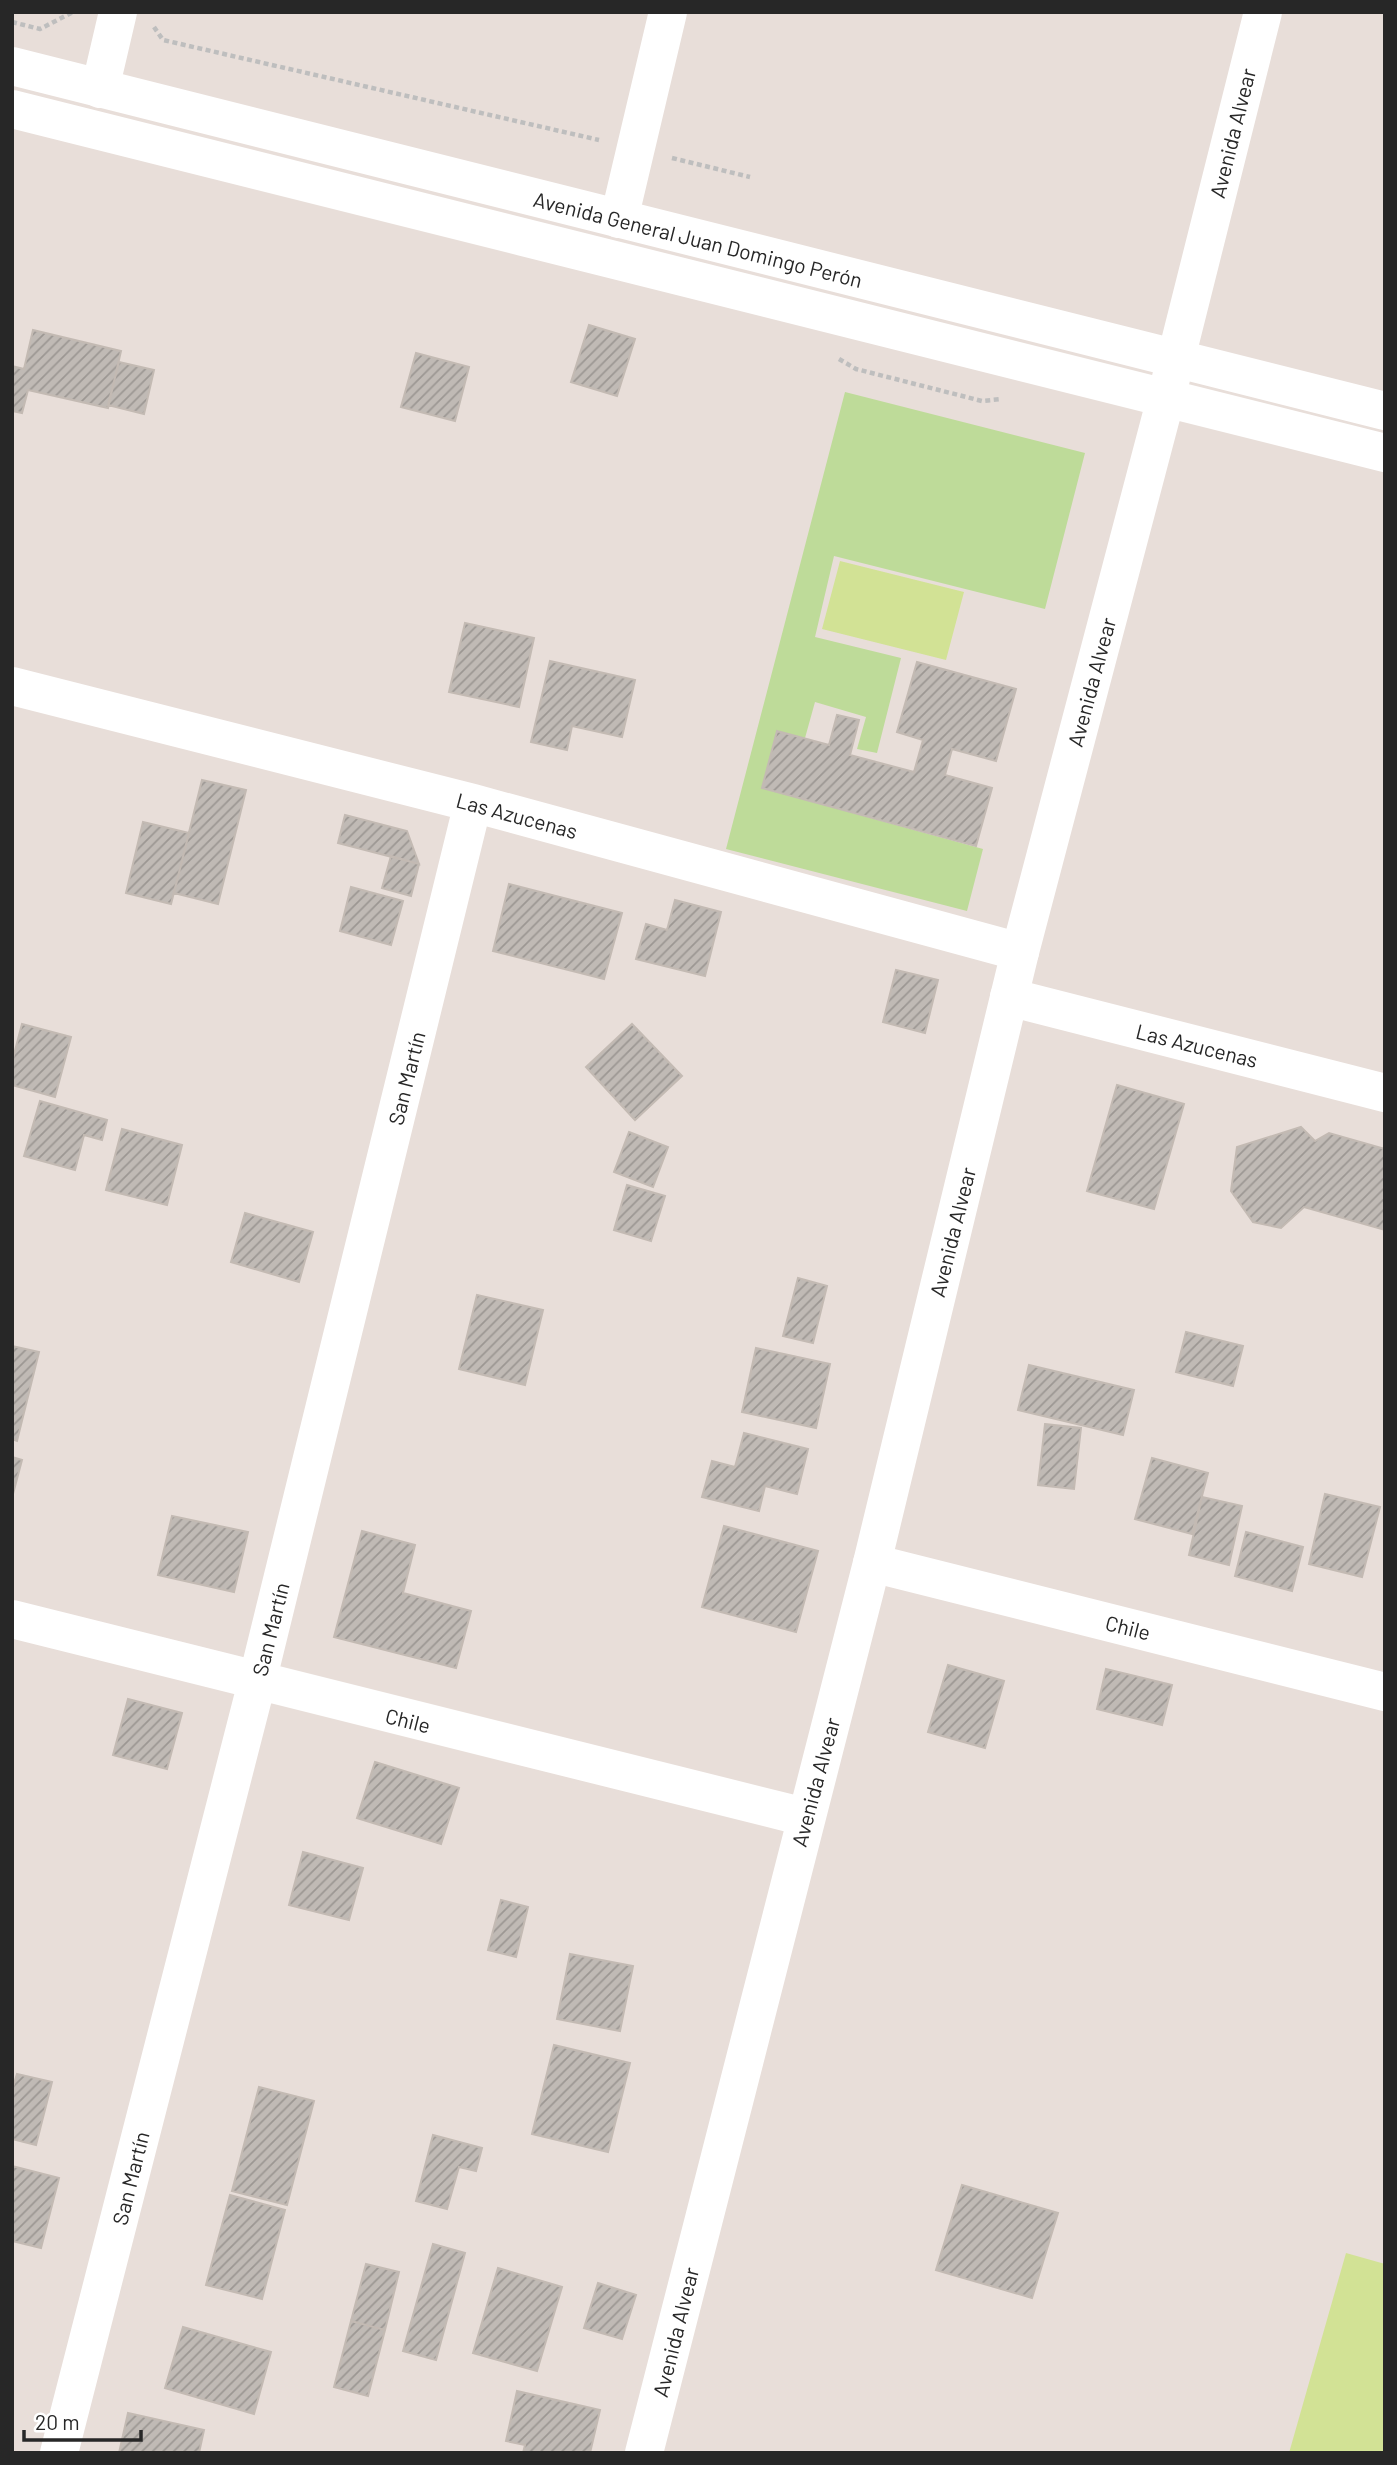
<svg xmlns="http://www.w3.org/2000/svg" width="1397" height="2465" viewBox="0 0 1397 2465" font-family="Barlow,sans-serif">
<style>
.grass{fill:#bedb99}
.pitch{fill:#d2e295}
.building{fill:url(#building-hatch);stroke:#c3bab3;stroke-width:2}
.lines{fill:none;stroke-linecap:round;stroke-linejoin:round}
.path{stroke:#bebebe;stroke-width:4.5;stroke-dasharray:5 3.5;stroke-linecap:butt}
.street{stroke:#fff;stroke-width:38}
.secondary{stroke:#fff;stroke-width:38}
.labels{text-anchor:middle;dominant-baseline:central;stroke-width:5;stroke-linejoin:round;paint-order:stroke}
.street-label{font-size:21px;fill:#272727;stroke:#fff}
</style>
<defs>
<pattern id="building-hatch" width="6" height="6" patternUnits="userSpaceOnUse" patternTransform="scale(1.75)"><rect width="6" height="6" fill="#c0bab5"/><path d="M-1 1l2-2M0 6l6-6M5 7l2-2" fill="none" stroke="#9c9793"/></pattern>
</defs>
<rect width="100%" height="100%" fill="#e8ded9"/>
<path class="grass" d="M845 392 1085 453 1045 609 834 556 815 637 901 658 877 753 857 749 866 717 815 702 805 738 777 731 762 788 983 849 967 911 726 849Z"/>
<path class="pitch" d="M840 561 964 592 946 660 822 629Z
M1346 2253 1385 2264V2453H1289Z"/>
<path class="building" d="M589 325 635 339 617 396 571 382Z
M33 330 121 351 108 408 28 390 22 413 12 411V366L24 369Z
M416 353 469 367 455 421 401 407Z
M119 362 154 370 144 414 108 405Z
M465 623 534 638 519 707 449 692Z
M550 661 635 680 622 737 572 726 567 750 531 742Z
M917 662 1016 689 996 761 952 749 945 775 992 788 976 846 762 788 777 731 829 745 837 715 859 720 850 755 914 772 923 740 897 732Z
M202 780 246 790 218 904 174 893Z
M345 815 407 831 419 864 338 843Z
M143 822 189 833 171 904 126 893Z
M391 856 419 864 411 896 382 888Z
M509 884 622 913 604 979 493 951Z
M351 887 403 901 391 945 340 931Z
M675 900 721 912 705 976 636 959 646 924 667 930Z
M896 970 938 980 925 1033 883 1022Z
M22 1024 71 1037 55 1097 12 1085V1062Z
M632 1024 682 1076 635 1120 586 1067Z
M1117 1085 1184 1104 1154 1209 1087 1191Z
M40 1101 107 1120 102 1140 84 1135 75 1170 24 1156Z
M1301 1127 1315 1141 1329 1133 1385 1149V1230L1304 1207 1281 1228 1253 1222 1231 1191 1237 1147Z
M122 1129 182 1145 167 1205 106 1190Z
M629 1132 668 1147 653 1187 614 1172Z
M627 1185 665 1196 651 1241 614 1230Z
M245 1213 313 1232 299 1282 231 1262Z
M798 1278 827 1286 813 1343 783 1336Z
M477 1295 543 1310 525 1385 459 1369Z
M1186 1332 1243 1346 1233 1386 1176 1372Z
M12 1346 39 1352 17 1441 12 1439Z
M756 1348 830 1364 816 1428 742 1412Z
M1029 1365 1134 1390 1123 1435 1018 1410Z
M1045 1424 1081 1428 1074 1489 1038 1485Z
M744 1433 808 1449 797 1494 765 1486 759 1511 702 1497 712 1461 735 1467Z
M12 1457 22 1460 13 1494H12Z
M1152 1458 1208 1473 1192 1534 1135 1519Z
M1325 1494 1380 1507 1362 1577 1309 1564Z
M1202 1497 1242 1506 1229 1565 1189 1555Z
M172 1516 248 1532 234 1592 158 1575Z
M724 1526 818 1551 796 1632 702 1607Z
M362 1531 415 1545 403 1593 471 1611 456 1668 334 1637Z
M1246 1532 1303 1547 1292 1591 1235 1576Z
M948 1665 1004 1681 985 1748 928 1732Z
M1106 1669 1172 1685 1162 1725 1097 1709Z
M128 1699 182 1713 167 1769 113 1755Z
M375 1762 459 1788 441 1844 357 1818Z
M303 1852 363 1868 349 1920 289 1905Z
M501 1900 528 1907 516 1957 488 1950Z
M570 1954 633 1966 620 2031 557 2019Z
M554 2045 630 2063 608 2152 532 2134Z
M17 2074 52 2082 36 2145 12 2139V2090Z
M259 2087 314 2101 287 2205 232 2191Z
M433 2135 482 2148 476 2171 459 2167 447 2209 416 2201Z
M12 2166 59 2178 41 2248 12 2241Z
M962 2185 1058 2213 1032 2298 936 2270Z
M230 2195 285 2210 262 2299 206 2285Z
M433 2244 465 2253 436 2360 403 2351Z
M366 2264 399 2272 385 2330 351 2321Z
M498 2268 562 2287 537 2371 473 2353Z
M598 2283 636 2295 622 2339 584 2328Z
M351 2321 385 2330 368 2396 334 2387Z
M183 2327 271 2352 254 2414 165 2388Z
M517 2391 600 2410 590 2453H523L525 2445 506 2441Z
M128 2413 204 2430 199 2453H119Z"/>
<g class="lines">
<path class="path" d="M12 22 40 29 73 12
M154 27 163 40 599 140
M672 158 750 177
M839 359 856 369 982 401 1002 399"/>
<path class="street" d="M100 89 118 12
M619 219 668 12
M1166 398 1263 12
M12 686 473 803 1020 952
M1009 997 1385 1093
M872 1563 1385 1692
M12 1619 805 1817
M59 2453 257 1682 473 803"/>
<path class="secondary" d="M12 66 1385 411
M12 109 1385 453
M644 2453 872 1563 1020 952 1166 398"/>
</g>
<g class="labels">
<g class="street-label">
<text transform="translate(1232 133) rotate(-76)">Avenida Alvear</text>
<text transform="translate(698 239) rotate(14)">Avenida General Juan Domingo Perón</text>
<text transform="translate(1091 682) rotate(-75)">Avenida Alvear</text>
<text transform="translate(517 815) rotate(15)">Las Azucenas</text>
<text transform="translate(1197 1045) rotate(14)">Las Azucenas</text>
<text transform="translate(406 1078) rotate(-76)">San Martín</text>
<text transform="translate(952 1232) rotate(-76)">Avenida Alvear</text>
<text transform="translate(1128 1627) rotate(14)">Chile</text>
<text transform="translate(270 1629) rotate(-76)">San Martín</text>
<text transform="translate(408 1720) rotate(14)">Chile</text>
<text transform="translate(815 1782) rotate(-75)">Avenida Alvear</text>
<text transform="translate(130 2178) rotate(-76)">San Martín</text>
<text transform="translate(675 2332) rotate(-76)">Avenida Alvear</text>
</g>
</g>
<rect width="1397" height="2465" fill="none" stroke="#272727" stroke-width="28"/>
<path d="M24 2430v10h117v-10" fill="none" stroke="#272727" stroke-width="3.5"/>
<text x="35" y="2430" font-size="21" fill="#272727" stroke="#ffffff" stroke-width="5" paint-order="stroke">20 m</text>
</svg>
